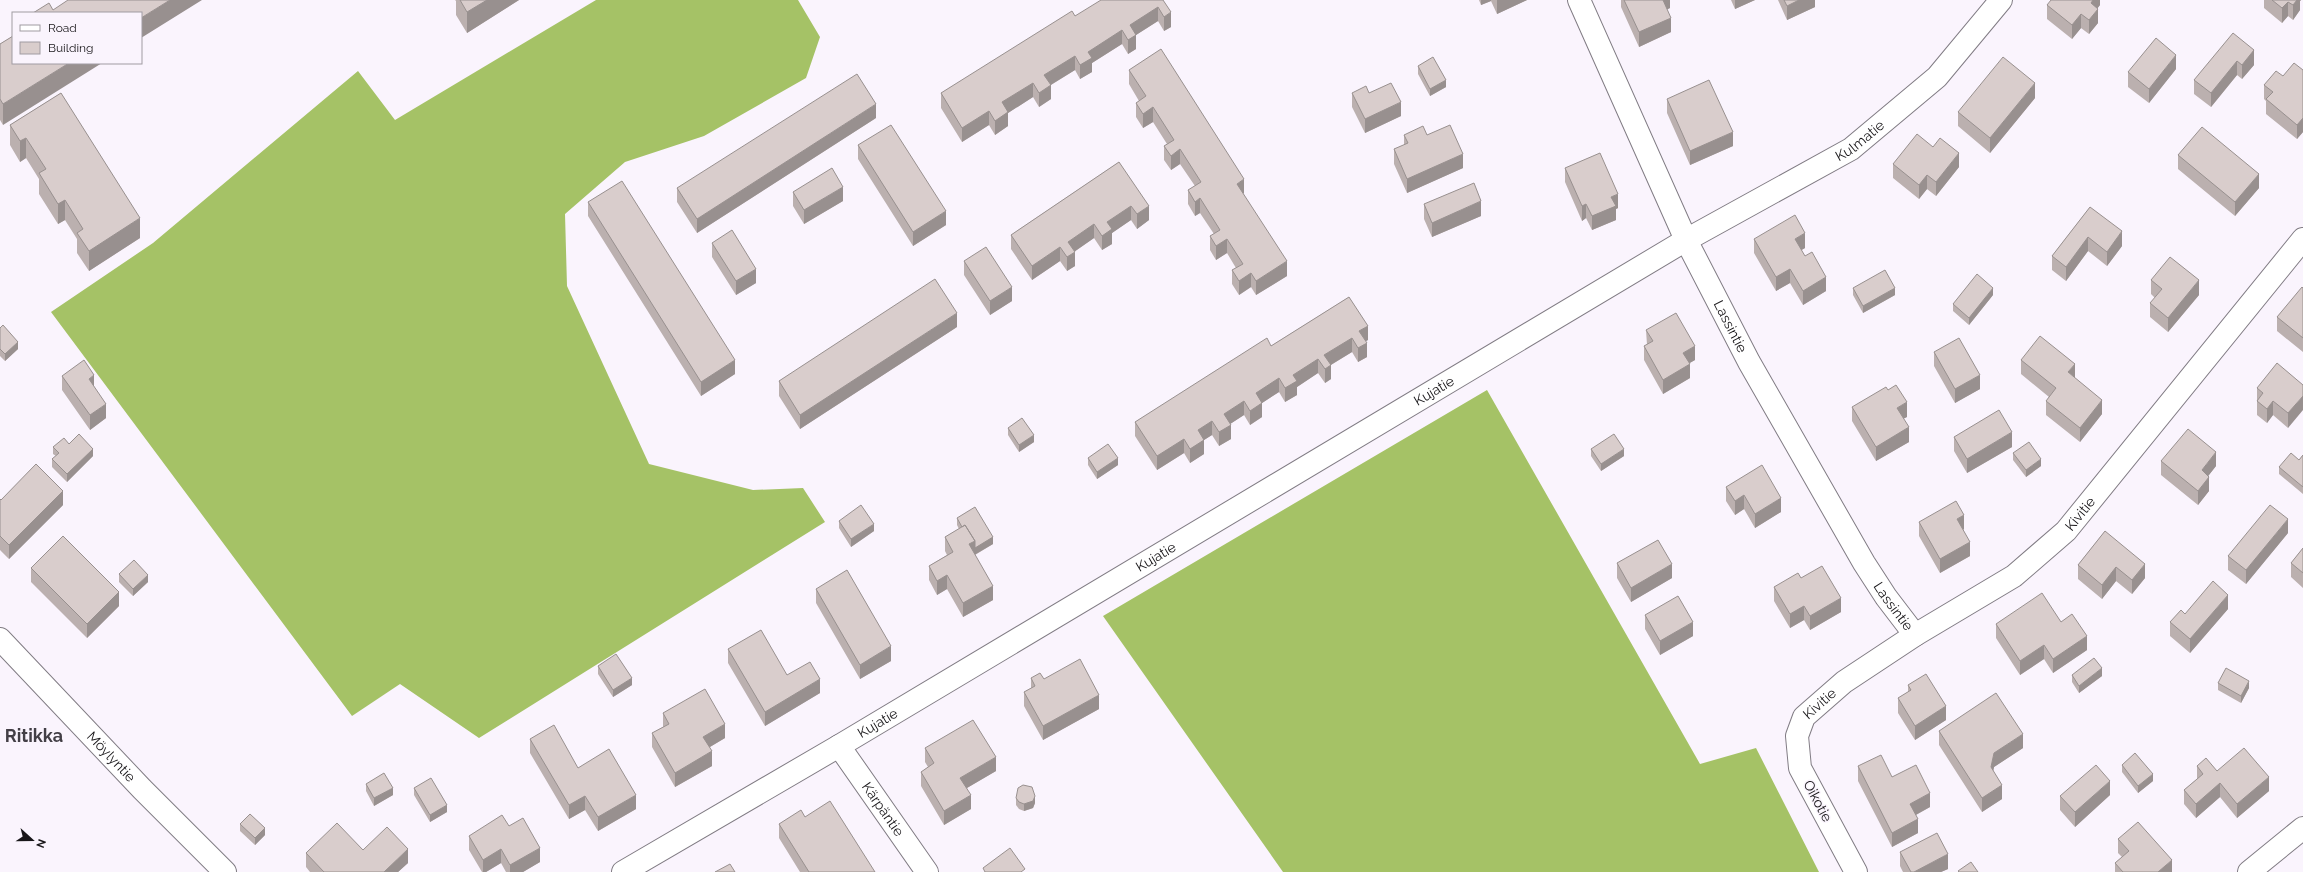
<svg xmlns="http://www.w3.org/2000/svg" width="2303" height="872" viewBox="0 0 2303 872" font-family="Raleway,sans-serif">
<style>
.forest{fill:#a5c266}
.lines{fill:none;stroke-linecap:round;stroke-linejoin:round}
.minor-casing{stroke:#817c84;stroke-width:24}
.tertiary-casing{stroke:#817c84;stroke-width:24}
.secondary-casing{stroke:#817c84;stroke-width:24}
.minor{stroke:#fff;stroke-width:22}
.tertiary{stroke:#fff;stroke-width:22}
.secondary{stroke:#fff;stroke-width:22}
.wall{fill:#bbb0af}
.shaded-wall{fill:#98908f}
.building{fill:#d9cdcc;stroke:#98908f}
.labels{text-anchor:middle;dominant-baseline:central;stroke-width:3;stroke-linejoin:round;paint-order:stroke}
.street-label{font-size:14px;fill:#181619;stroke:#faf4fd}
.district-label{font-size:18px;font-weight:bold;fill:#433f46;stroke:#faf4fd}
</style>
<rect width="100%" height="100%" fill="#faf4fd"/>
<path class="forest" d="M596 0H798L820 37 806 78 704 136 625 162 565 214 567 286 649 464 753 490 803 488 825 522 479 738 400 684 352 716 51 312 153 243 358 71 395 120Z
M1487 390 1700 764 1756 748 1819 872H1283L1103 616Z"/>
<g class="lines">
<defs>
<g id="minor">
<path id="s1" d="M1579 0 1686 240 1749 362 1864 563 1886 597 1915 635"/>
<path id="s2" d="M839 746 927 872"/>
<path id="s3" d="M623 872 839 746 1686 240 1851 149 1937 77 2001 0"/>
<path id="s4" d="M1856 872 1800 768 1797 736 1804 717 1844 682 1915 635 2014 576 2066 531 2303 239"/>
</g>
<g id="tertiary">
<path id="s5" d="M0 639 142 789 225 872"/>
</g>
<path id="secondary" d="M2249 872 2303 828"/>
</defs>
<use href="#minor" class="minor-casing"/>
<use href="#tertiary" class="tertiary-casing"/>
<use href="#secondary" class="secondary-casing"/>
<use href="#minor" class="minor"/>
<use href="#tertiary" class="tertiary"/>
<use href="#secondary" class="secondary"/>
</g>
<path class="wall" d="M455 0H519L467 33 456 15V1Z
M1163 0 1171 27 1164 31 1158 21 1136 35V49L1128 54 1122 44 1092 63V72L1080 79 1075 70 1051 85V99L1039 107 1033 97 1008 113V126L995 135 989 125 962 142 941 108V93L1075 16Z
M1479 0H1527L1497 14 1491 1 1481 5Z
M1621 0H1670V8L1667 9 1671 32 1639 47 1621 7Z
M1731 0H1755L1735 9Z
M1778 0H1815V7L1787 20Z
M2100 0V5L2097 8 2098 23 2089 34 2081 28 2072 39 2047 19V5Z
M2264 0H2301L2300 1V10L2293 20 2288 16 2282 23 2264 8Z
M13 36 3 125 0 120V44Z
M2254 50V65L2242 79 2237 75 2211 107 2194 94V80Z
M1418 66 1446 87 1430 96 1418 74Z
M2176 69 2149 103 2128 87V72Z
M1129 70 1244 193H1243L1287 276 1256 295 1251 287 1239 295 1232 284V270L1236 268 1227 253 1216 260 1210 250V236L1214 234 1200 213 1195 216 1188 204V190L1195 186 1180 164 1171 170 1164 160V146L1167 144 1153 122 1143 128 1136 117V103L1139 101 1129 84Z
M2303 70V132L2297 139 2266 114V101L2264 99V85L2283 76Z
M61 93 140 238 89 271 77 253V239L65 220 58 224 39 194V179L26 158 20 162 10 145V125Z
M1352 93H1369L1401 116 1365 133 1352 107Z
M2035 98 1990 153 1958 126V112Z
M1667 99 1733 146 1690 165 1667 113Z
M876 118 697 233 677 202V188Z
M1404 135H1427L1463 168 1407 193 1394 164V149L1404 145Z
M858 145 946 225 913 246 858 159Z
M2178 155 2259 188 2235 216 2178 169Z
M1119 162 1149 220 1137 229 1131 220 1112 233V244L1102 250 1094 238 1074 252 1075 266 1067 271 1060 261 1032 280 1011 249V235Z
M1893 164 1959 167 1936 196 1927 189 1919 199 1893 178Z
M1565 168 1618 208 1616 209V220L1592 230 1586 218 1582 221 1565 182Z
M793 192 843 201 804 224 793 206Z
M588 202 735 374 701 396 588 216Z
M1424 204 1481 216 1432 237 1424 219Z
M2090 207 2122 246 2107 266 2088 251 2066 281 2052 270V256Z
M1754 239 1805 248 1801 250 1826 291 1803 305 1790 283 1776 291 1754 253Z
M712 243 756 283 736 295 712 257Z
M964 261 1012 301 990 315 964 275Z
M2151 280 2199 295 2168 332 2150 317V303L2155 298 2151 294Z
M1853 288 1895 295 1863 313 1853 295Z
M2303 288V352L2277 331V317Z
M1993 295 1969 325 1953 311V304Z
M1349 297 1368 340 1365 341 1367 357 1358 362 1352 352 1331 365V379L1325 383 1318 373 1297 387V395L1285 402 1279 392 1262 403V417L1250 425 1244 415 1230 424 1231 439 1219 446 1212 435 1204 440V454L1190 463 1184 453 1157 470 1135 436V422L1271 346Z
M957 327 800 429 779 396V381Z
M0 328 18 349 5 361 0 356Z
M1646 330 1695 360 1689 363 1690 378 1663 394 1644 360V346L1647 345Z
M1934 352 1980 389 1955 403 1934 366Z
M2021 360 2075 378 2102 414 2080 442 2046 415V401L2049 397 2021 374Z
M62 376 106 418 90 430 62 390Z
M2303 385 2288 428 2273 415 2267 423 2257 415V388Z
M1852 407 1907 417 1903 418 1909 442 1876 461 1852 421Z
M1008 428 1034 442 1019 452 1008 435Z
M1954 437 2012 447 1967 473 1954 451Z
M69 444 93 456 67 482 52 467V459L56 456 53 454V447Z
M1591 449 1624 456 1601 471 1591 456Z
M2013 453 2041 466 2026 477 2013 460Z
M2303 455V494L2279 474V467L2299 460Z
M1088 458 1118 465 1097 479 1088 465Z
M2161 461 2216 466 2208 476 2209 491 2198 505 2161 475Z
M1726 487 1781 512 1755 528 1744 509 1735 515 1726 501Z
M0 499 1 500 63 505 9 559 0 550Z
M957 518 993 544 975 555 993 600 963 617 947 589 937 595 929 580V566L947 555 945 551V537L959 529 957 525Z
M839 521 874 531 851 547 839 528Z
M1919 522 1964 529 1963 530 1970 556 1940 573 1919 536Z
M2105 531 2145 578 2132 594 2116 581 2102 599 2078 579V565Z
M2288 533 2246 584 2228 570V556Z
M2303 548V588L2291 577V563Z
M1617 563 1672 578 1631 602 1617 578Z
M31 568 119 606 87 638 31 582Z
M119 574 148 582 133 596 119 582Z
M1801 578 1841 612 1810 630 1804 620 1790 628 1774 601V587Z
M816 589 891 661 860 679 816 603Z
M2228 609 2190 653 2170 636V622L2185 614Z
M1645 615 1693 636 1660 655 1645 629Z
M2061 622 2087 650 2053 673 2044 659 2020 675 1996 638V624Z
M728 649 787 675 820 693 765 726 728 663Z
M598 666 632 685 613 697 598 674Z
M2072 675 2102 676 2079 693 2072 682Z
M1031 678 1099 709 1043 740 1024 706V692L1031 688Z
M2218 683 2249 688 2241 703 2218 690Z
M1908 685 1946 720 1915 740 1898 713V698L1908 692Z
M663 713 725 738 710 747 712 766 675 787 652 747V733L663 727Z
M1939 731 2023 748 1994 767 1993 771 2002 799 1982 812 1939 745Z
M530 739 578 768 636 809 598 831 585 810 569 819 530 753Z
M925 748 996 771 967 788 971 809 944 825 921 786V772L928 767 925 762Z
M2122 765 2153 781 2138 793 2122 772Z
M1858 766 1892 777 1930 807 1916 815 1918 833 1892 847 1858 781Z
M2197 766 2217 771 2269 791 2237 818 2220 797 2196 818 2184 804V790L2197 779Z
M366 784 393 795 374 806 366 791Z
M414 788 447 812 430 822 414 795Z
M2110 795 2075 827 2060 810V796Z
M1016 798 1035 803 1033 808 1024 811 1019 809 1016 805Z
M805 817 875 872H800L779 838V824Z
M240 824 265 835 255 845 240 831Z
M509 826 540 862 523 872H506L501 863 486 872H482L469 850V836Z
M2118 839 2172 872H2115V863L2122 857 2118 853Z
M363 850 408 863 398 872H310L306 867V853Z
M1900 852 1948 869 1941 872H1903L1900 866Z"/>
<path class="shaded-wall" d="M170 0H202L141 38V18Z
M487 0H519L467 33V12Z
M1481 0H1491V1L1481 5Z
M1497 0H1527L1497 14Z
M1662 0H1670V8L1662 12Z
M1735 0H1755L1735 9Z
M1799 0H1815V7L1787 20V6Z
M2093 0H2100V5L2091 17V3Z
M2296 0H2301L2300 1V10L2293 20V5Z
M2288 2V16L2282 23V8Z
M1158 7V21L1136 35V49L1128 54V40L1130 25Z
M2098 9V23L2089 34V20Z
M1171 12V27L1164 31V17Z
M2081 14V28L2072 39V25Z
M1671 18V32L1639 47V32Z
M1122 30V44L1092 63V72L1080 79V65L1088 52Z
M2254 50V65L2242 79V65Z
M2176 55V69L2149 103V89Z
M1075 56V70L1044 89V75Z
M2237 61V75L2211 107V93Z
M69 63H102L3 125V104Z
M1446 80V87L1430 96V89Z
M1033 83V97L1008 113V126L995 135V121L1002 102Z
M2035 83V98L1990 153V138Z
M1051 85V99L1039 107V93Z
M1401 102V116L1365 133V119Z
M876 104V118L697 233V219Z
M1153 107V122L1143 128V114Z
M989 111V125L962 142V128Z
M2303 118V132L2297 139V125Z
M1733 132V146L1690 165V151Z
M26 138V158L20 162V141Z
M1180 149V164L1171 170V156Z
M1959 153V167L1936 196V182Z
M1463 154V168L1407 193V179Z
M2259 174V188L2235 216V202Z
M1927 175V189L1919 199V185Z
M1244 179V193L1237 198V184Z
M843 187V201L804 224V210Z
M1618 194V208L1616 209V220L1592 230V216L1611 197Z
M1200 198V213L1195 216V202Z
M65 200V220L58 224V204Z
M1481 201V216L1432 237V223Z
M1586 204V218L1582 221V206Z
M1131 206V220L1112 233V244L1102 250V236L1107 222Z
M1149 206V220L1137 229V214Z
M946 211V225L913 246V232Z
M140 218V238L89 271V251Z
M1094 224V238L1068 256V242Z
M2122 231V246L2107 266V252Z
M1805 233V248L1795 254V239Z
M2088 237V251L2066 281V267Z
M1227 239V253L1216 260V246Z
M1060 247V261L1032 280V266Z
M1075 252V266L1067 271V257Z
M1287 261V276L1256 295V281Z
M756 269V283L736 295V281Z
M1790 269V283L1776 291V277Z
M1251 273V287L1239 295V281Z
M1826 277V291L1803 305V291Z
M2199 280V295L2168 332V318Z
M1012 287V301L990 315V301Z
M1895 288V295L1863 313V306Z
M1993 288V295L1969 325V318Z
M957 313V327L800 429V415Z
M1368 326V340L1359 345V331Z
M1352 338V352L1324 369V355Z
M18 342V349L5 361V354Z
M1367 343V357L1358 362V348Z
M1695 346V360L1683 367V353Z
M1318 359V373L1297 387V395L1285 402V388L1293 375Z
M735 360V374L701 396V382Z
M1690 364V378L1663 394V380Z
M2075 364V378L2068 372Z
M1331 365V379L1325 383V369Z
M94 375V389L89 379Z
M1980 375V389L1955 403V389Z
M1279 378V392L1256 407V393Z
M2303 396V410L2288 428V413Z
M2102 400V414L2080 442V428Z
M1244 401V415L1224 428V414Z
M2273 401V415L2267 423V409Z
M1907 402V417L1897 422V408Z
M1262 403V417L1250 425V411Z
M106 404V418L90 430V415Z
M1212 421V435L1204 440V454L1190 463V449L1198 430Z
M1231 425V439L1219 446V432Z
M1909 427V442L1876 461V447Z
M2012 432V447L1967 473V459Z
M1034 435V442L1019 452V445Z
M1184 439V453L1157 470V456Z
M93 449V456L67 482V474Z
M1624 449V456L1601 471V464Z
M2216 452V466L2202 484V470Z
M1118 458V465L1097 479V472Z
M2041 459V466L2026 477V470Z
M2209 477V491L2198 505V491Z
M63 491V505L9 559V545Z
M1744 495V509L1735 515V501Z
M1781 498V512L1755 528V514Z
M1964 515V529L1957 533V519Z
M2288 519V533L2246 584V570Z
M874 524V531L851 547V539Z
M993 537V544L969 558V544L975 541Z
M1970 542V556L1940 573V559Z
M1672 564V578L1631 602V588Z
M2145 564V578L2132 594V580Z
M2116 567V581L2102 599V585Z
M148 575V582L133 596V589Z
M947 575V589L937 595V581Z
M993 586V600L963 617V603Z
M119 592V606L87 638V624Z
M2228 595V609L2190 653V639Z
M1841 598V612L1810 630V616Z
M1804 606V620L1790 628V614Z
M1693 622V636L1660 655V641Z
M2087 636V650L2053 673V659Z
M2044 645V659L2020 675V661Z
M891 646V661L860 679V665Z
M2102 668V676L2079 693V686Z
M632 678V685L613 697V690Z
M820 679V693L765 726V712Z
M2249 681V688L2241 703V696Z
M1099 695V709L1043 740V726Z
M1946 706V720L1915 740V726Z
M725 724V738L703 751V737Z
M2023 734V748L1994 767 1991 782V767L1994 753Z
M712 751V766L675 787V773Z
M996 757V771L960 792V778Z
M2153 774V781L2138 793V786Z
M2269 777V791L2237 818V804Z
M2110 781V795L2075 827V812Z
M2220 783V797L2196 818V804Z
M2002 785V799L1982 812V798Z
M393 788V795L374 806V798Z
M1930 793V807L1910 818V804Z
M636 795V809L598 831V817Z
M971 795V809L944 825V811Z
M585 796V810L569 819V805Z
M1035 796V803L1033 808 1024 811V804Z
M447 805V812L430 822V815Z
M1918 819V833L1892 847V833Z
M265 828V835L255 845V838Z
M540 848V862L523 872H510V865Z
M408 849V863L398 872H384Z
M501 849V863L486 872H483V860Z
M1948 854V869L1941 872H1914Z
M2172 860V872H2158Z"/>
<path class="building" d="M68 0H170L141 18V13H33L49 3 53 10Z
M460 0H487L467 12Z
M1101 0H1163L1171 12 1164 17 1158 7 1130 25 1136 35 1128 40 1122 30 1088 52 1092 58 1080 65 1075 56 1044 75 1051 85 1039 93 1033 83 1002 102 1008 112 995 121 989 111 962 128 941 93 1072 11 1075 16Z
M1624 0H1663L1671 18 1639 32Z
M1784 0H1799L1787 6Z
M2051 0H2093L2091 3 2098 9 2089 20 2081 14 2072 25 2047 5Z
M2272 0H2297L2293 5 2288 2 2282 8Z
M2233 33 2254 50 2242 65 2237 61 2211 93 2194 80Z
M13 36V63H69L3 104 0 99V44Z
M2156 38 2176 55 2149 89 2128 72Z
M1161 49 1244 179 1237 184 1287 261 1256 281 1251 273 1239 281 1232 270 1243 264 1227 239 1216 246 1210 236 1220 230 1200 198 1195 202 1188 190 1201 182 1180 149 1171 156 1164 146 1174 140 1153 107 1143 114 1136 103 1146 96 1129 70Z
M1433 57 1446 80 1430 89 1418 66Z
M2003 57 2035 83 1990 138 1958 112Z
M2294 63 2303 70V118L2297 125 2266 99 2273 92 2264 85 2276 71 2283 76Z
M857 74 876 104 697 219 677 188Z
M1709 80 1733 132 1690 151 1667 99Z
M1391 83 1401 102 1365 119 1352 93 1366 86 1369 93Z
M61 93 140 218 89 251 77 233 83 229 65 200 58 204 39 173 46 169 26 138 20 141 10 125Z
M891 125 946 211 913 232 858 145Z
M1450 125 1463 154 1407 179 1394 149 1408 143 1404 135 1423 126 1427 135Z
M2202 127 2259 174 2235 202 2178 155Z
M1917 134 1933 147 1940 138 1959 153 1936 182 1927 175 1919 185 1893 164Z
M1600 153 1618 194 1611 197 1616 206 1592 216 1586 204 1582 206 1565 168Z
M1119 162 1149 206 1137 214 1131 206 1107 222 1112 229 1102 236 1094 224 1068 242 1075 252 1067 257 1060 247 1032 266 1011 235Z
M832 168 843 187 804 210 793 192Z
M622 181 735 360 701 382 588 202Z
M1474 183 1481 201 1432 223 1424 204Z
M2090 207 2122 231 2107 252 2088 237 2066 267 2052 256Z
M1795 215 1805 233 1795 239 1805 256 1812 252 1826 277 1803 291 1790 269 1776 277 1754 239Z
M732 230 756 269 736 281 712 243Z
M986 247 1012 287 990 301 964 261Z
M2170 257 2199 280 2168 318 2150 303 2162 289 2151 280Z
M1885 270 1895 288 1863 306 1853 288Z
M1977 274 1993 288 1969 318 1953 304Z
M935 279 957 313 800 415 779 381Z
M2302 287 2303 288V338L2277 317Z
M1349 297 1368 326 1359 331 1367 343 1358 348 1352 338 1324 355 1331 365 1325 369 1318 359 1293 375 1297 381 1285 388 1279 378 1256 393 1262 403 1250 411 1244 401 1224 414 1231 425 1219 432 1212 421 1198 430 1204 440 1190 449 1184 439 1157 456 1135 422 1267 338 1271 346Z
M1676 313 1695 346 1683 353 1690 364 1663 380 1644 346 1653 341 1646 330Z
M3 325 18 342 5 354 0 349V328Z
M2040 336 2075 364 2068 372 2102 400 2080 428 2046 401 2056 388 2021 360Z
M1959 338 1980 375 1955 389 1934 352Z
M84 360 94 375 89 379 106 404 90 415 62 376Z
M2277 363 2303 385V396L2288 413 2273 401 2267 409 2257 401 2263 393 2257 388Z
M1896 385 1907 402 1897 408 1909 427 1876 447 1852 407 1886 387 1888 390Z
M1999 410 2012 432 1967 459 1954 437Z
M1022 418 1034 435 1019 445 1008 428Z
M2188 429 2216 452 2202 470 2209 477 2198 491 2161 461Z
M79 434 93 449 67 474 52 459 59 453 53 447 64 438 69 444Z
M1614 434 1624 449 1601 464 1591 449Z
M2029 442 2041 459 2026 470 2013 453Z
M1108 444 1118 458 1097 472 1088 458Z
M2291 453 2299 460 2303 455V487L2279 467Z
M36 464 63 491 9 545 0 536V499L1 500Z
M1762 465 1781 498 1755 514 1744 495 1735 501 1726 487Z
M1956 501 1964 515 1957 519 1970 542 1940 559 1919 522Z
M861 505 874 524 851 539 839 521Z
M2270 505 2288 519 2246 570 2228 556Z
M975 507 993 537 975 548V541L965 525 962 527 957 518Z
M965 525 975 541 969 544 993 586 963 603 947 575 937 581 929 566 953 552 945 537Z
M2105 531 2145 564 2132 580 2116 567 2102 585 2078 565Z
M63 536 119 592 87 624 31 568Z
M1658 540 1672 564 1631 588 1617 563Z
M2303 548V573L2291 563Z
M134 560 148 575 133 589 119 574Z
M1822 566 1841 598 1810 616 1804 606 1790 614 1774 587 1798 573 1801 578Z
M847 570 891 646 860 665 816 589Z
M2213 581 2228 595 2190 639 2170 622 2181 610 2185 614Z
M2042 593 2061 622 2072 614 2087 636 2053 659 2044 645 2020 661 1996 624Z
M1678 596 1693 622 1660 641 1645 615Z
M761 630 787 675 810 662 820 679 765 712 728 649Z
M616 654 632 678 613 690 598 666Z
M2094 658 2102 668 2079 686 2072 675Z
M1080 659 1099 695 1043 726 1024 692 1035 686 1031 678 1040 673 1044 679Z
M2226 668 2249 681 2241 696 2218 683Z
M1926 674 1946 706 1915 726 1898 698 1911 690 1908 685Z
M705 689 725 724 703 737 712 751 675 773 652 733 669 724 663 713Z
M1996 693 2023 734 1994 753 1991 767 2002 785 1982 798 1939 731Z
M973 720 996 757 960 778 971 795 944 811 921 772 934 763 925 748Z
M554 725 578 768 609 749 636 795 598 817 585 796 569 805 530 739Z
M2244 748 2269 777 2237 804 2220 783 2196 804 2184 790 2203 774 2197 766 2206 758 2217 771Z
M2135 753 2153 774 2138 786 2122 765Z
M1881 755 1892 777 1916 765 1930 793 1910 804 1918 819 1892 833 1858 766Z
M2096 765 2110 781 2075 812 2060 796Z
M384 773 393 788 374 798 366 784Z
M431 778 447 805 430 815 414 788Z
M1023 785 1032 787 1035 796 1033 801 1024 804 1019 802 1016 798 1018 788Z
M830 801 875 872H809L779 824 801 810 805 817Z
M250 814 265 828 255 838 240 824Z
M502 815 509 826 523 818 540 848 510 865 501 849 483 860 469 836Z
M2138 822 2172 860 2158 872H2123L2115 863 2129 851 2118 839Z
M337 823 363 850 387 827 408 849 384 872H324L306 853Z
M1937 833 1948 854 1914 872H1911L1900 852Z
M1010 848 1025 869 1021 872H985L983 868Z
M1971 862 1978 872H1959L1958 871Z
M730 864 735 872H715Z"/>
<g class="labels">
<g class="street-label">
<text stroke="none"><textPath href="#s3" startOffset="1437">Kulmatie</textPath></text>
<text stroke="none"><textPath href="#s1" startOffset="360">Lassintie</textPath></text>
<text stroke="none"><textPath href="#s3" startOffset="943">Kujatie</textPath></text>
<text stroke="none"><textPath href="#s4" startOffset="515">Kivitie</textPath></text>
<text stroke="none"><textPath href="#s3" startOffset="619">Kujatie</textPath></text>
<text stroke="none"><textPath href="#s1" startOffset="684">Lassintie</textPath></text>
<text stroke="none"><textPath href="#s4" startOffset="191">Kivitie</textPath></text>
<text stroke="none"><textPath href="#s3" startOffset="295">Kujatie</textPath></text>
<text stroke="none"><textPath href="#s5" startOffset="162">Möylyntie</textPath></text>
<text transform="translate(1818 801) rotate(62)">Oikotie</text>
<text stroke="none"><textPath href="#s2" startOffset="77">Kärpäntie</textPath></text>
</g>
<g class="district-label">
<text x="34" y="735">Ritikka</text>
</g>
</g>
<rect x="12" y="12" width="130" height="52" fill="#faf4fd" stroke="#a09ba2"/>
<rect x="20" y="25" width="20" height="6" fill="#ffffff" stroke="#a09ba2"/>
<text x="48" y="32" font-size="12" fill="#181619">Road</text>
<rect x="20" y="42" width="20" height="12" fill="#d9cdcc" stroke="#a09ba2"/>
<text x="48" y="52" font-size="12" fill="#181619">Building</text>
<g transform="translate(32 840) rotate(111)" stroke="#faf4fd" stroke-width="3" paint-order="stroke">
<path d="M0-3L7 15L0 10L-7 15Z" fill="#181619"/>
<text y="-6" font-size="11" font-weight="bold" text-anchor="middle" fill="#181619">N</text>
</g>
</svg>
